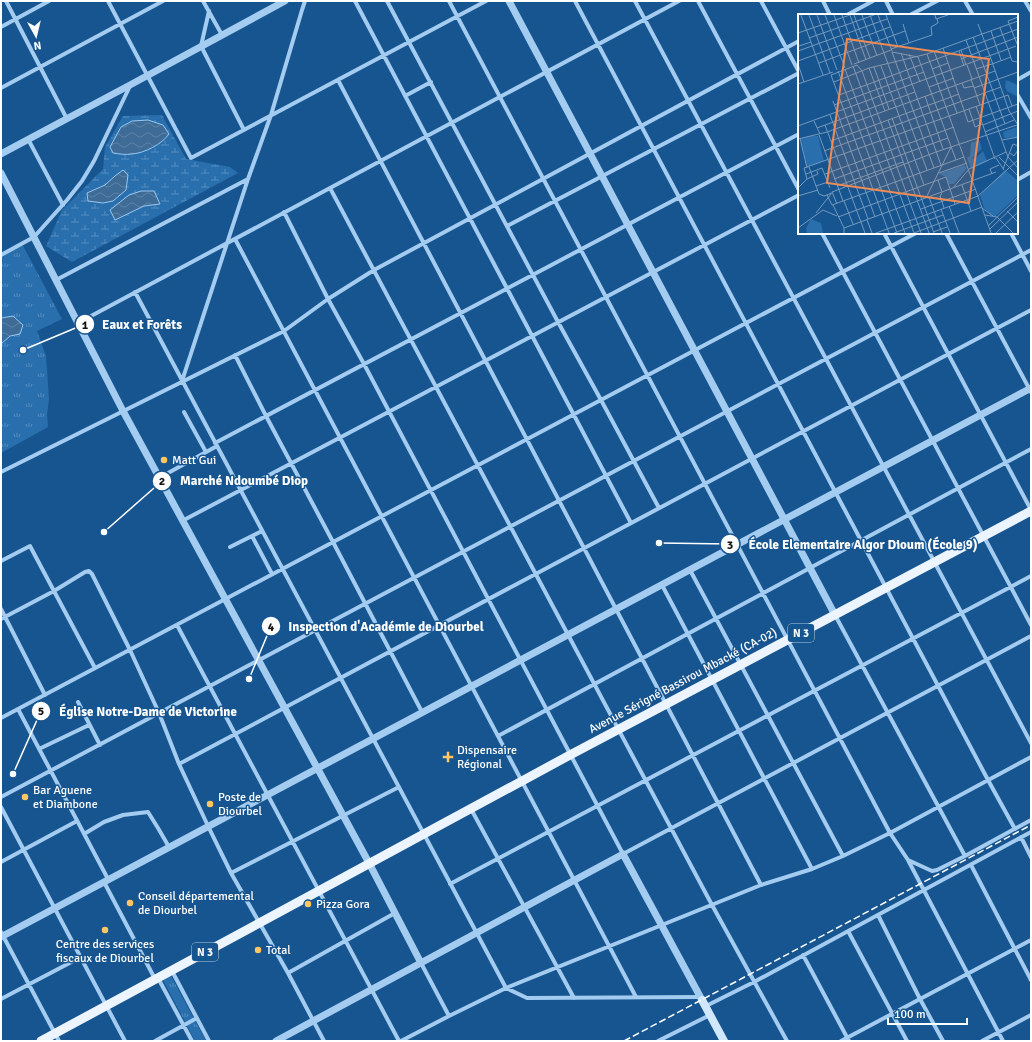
<svg xmlns="http://www.w3.org/2000/svg" width="1032" height="1042" viewBox="0 0 1032 1042" font-family="Signika,sans-serif">
<style>
.grass{fill:url(#grass-tufts)}
.wetland{fill:url(#wetland-marsh)}
.water{fill:url(#water-waves);stroke:#96c8f2}
.lines{fill:none;stroke-linecap:round;stroke-linejoin:round}
.minor{stroke:#a3ccf0;stroke-width:4}
.tertiary{stroke:#a3ccf0;stroke-width:7}
.secondary{stroke:#d1e7fb;stroke-width:8}
.primary{stroke:#ecf5ff;stroke-width:9}
.rail{stroke:#fff;stroke-width:1.5;stroke-dasharray:7 3;stroke-linecap:butt}
.poi-dot{fill:#ffc662;stroke:#175590;stroke-width:1.5}
.labels{text-anchor:middle;dominant-baseline:central;stroke-width:3;stroke-linejoin:round;paint-order:stroke}
.shield{fill:#175590;stroke:#b9ccde;stroke-width:1}
.shield-label{font-size:11px;font-weight:bold;fill:#fff}
.poi-label{font-size:12px;fill:#fff;stroke:#175590;text-anchor:start}
.street-label{font-size:12px;fill:#fff;stroke:#175590}
.inset-road{fill:none;stroke:#7499bc;stroke-width:1}
.view{fill:#ef8b55;fill-opacity:0.15;stroke:#ef8b55;stroke-width:2}
.inset-edge{fill:none;stroke:#fff;stroke-width:2}
.leader{fill:none;stroke:#fff;stroke-width:1.5}
.callout-dot{fill:#fff;stroke:#175590;stroke-width:1.5}
.mark-label{font-size:12px;text-anchor:middle;font-weight:bold;fill:#111}
.callout-label{font-size:13px;text-anchor:middle;font-weight:bold;fill:#fff;stroke:#175590;stroke-width:3;stroke-linejoin:round;paint-order:stroke}
</style>
<defs>
<pattern id="grass-tufts" width="24" height="20" patternUnits="userSpaceOnUse"><rect width="24" height="20" fill="#296fae"/><path d="M3 7l-1-3M5 7V3M7 7l1-3M15 17l-1-3M17 17v-4M19 17l1-3" fill="none" stroke="#548cbe"/></pattern>
<pattern id="wetland-marsh" width="20" height="14" patternUnits="userSpaceOnUse"><rect width="20" height="14" fill="#296fae"/><path d="M1 5h8M5 5V1M11 12h8M15 12V8" fill="none" stroke="#548cbe"/></pattern>
<pattern id="water-waves" width="16" height="10" patternUnits="userSpaceOnUse"><rect width="16" height="10" fill="#3f6c96"/><path d="M0 5q4-4 8 0t8 0" fill="none" stroke="#5c82a6"/></pattern>
</defs>
<rect width="100%" height="100%" fill="#175590"/>
<path class="grass" d="M22 244 62 319 37 331 46 356 49 399 47 415 48 427 1 453V344L10 336 20 334 13 316 1 318V257Z
M170 974 206 1041H195L162 978Z"/>
<path class="wetland" d="M162 115 186 159 230 167 238 173 72 262 46 246 62 210 103 169 105 147 123 116Z"/>
<path class="water" d="M148 120 163 125 169 134C162 144 145 153 132 154 126 155 119 154 113 153L110 147 121 127 132 121Z
M123 170 128 175 126 190 113 201 103 203 88 201 87 193 105 185 115 176Z
M141 191H154L160 204 144 206 115 220 110 210 129 195Z
M13 316 23 325 20 334 10 336 1 344V318Z"/>
<g class="lines">
<path class="minor" d="M6 1 67 119
M108 1 191 158 486 1
M203 1 222 35
M355 1 631 523
M387 1 558 322 601 400 659 508
M449 1 890 833 908 860 932 871 937 870 965 856 1031 820
M575 1 988 780 1015 829
M635 1 1031 743
M698 1 799 190
M761 1 799 72
M823 1 830 15
M886 1 893 15
M965 1 973 15
M1025 1 1031 11
M209 11 201 46 244 130
M847 15 873 1
M910 15 937 1
M1 27 49 1
M338 80 761 885
M1017 80 1031 72
M1 88 163 1
M1017 94 1031 118
M405 96 431 82
M28 139 63 205
M1017 180 1031 172
M330 188 712 905 787 1041
M284 212 328 299 364 364 623 854 1031 636
M507 226 799 73
M822 233 1031 625
M884 233 1031 510
M946 233 1031 392
M1011 233 1031 271
M235 239 636 997
M1 255 34 237 67 200 82 181 94 161 130 86
M56 280 248 179
M135 292 506 988 527 998 700 997
M78 323 679 1
M235 355 266 416 333 542 422 712
M182 381 248 179 271 115 302 10 305 1
M184 412 206 452
M215 443 799 134
M1 472 284 331 328 299 374 270 799 41
M159 478 217 446
M182 521 799 195
M252 536 272 574
M230 547 262 531
M1 561 30 546 95 668
M690 570 843 856
M662 585 812 869
M1 609 45 695
M835 615 965 856
M1 619 54 591 85 572 89 571 92 574 130 650 159 713 179 764 208 826 231 873 288 973 324 1041
M177 625 399 1041
M78 702 100 745
M18 709 108 879
M1 718 916 233
M498 736 1031 449
M39 749 89 725
M179 764 1031 310
M1 797 1031 250
M1 807 125 1041
M471 809 574 998
M84 834 104 822 123 815 148 812 158 828 169 847
M1021 837 1031 857
M908 860 1003 1041
M1 862 77 821
M971 865 1031 980
M231 873 399 787
M104 882 155 979
M450 884 1031 576
M878 915 920 999 943 1041
M848 931 907 1041
M1 932 59 1041
M803 955 849 1041
M421 963 449 1016
M172 971 209 1041
M288 973 395 913
M158 978 192 1041
M1 999 81 957
M706 1006 754 982 1031 832
M155 1041 197 1018
M401 1041 449 1016 506 988 761 885 812 869 843 856 890 833 1031 757
M658 1041 710 1015
M841 1041 1031 940
M982 1041 1031 1015"/>
<path class="tertiary" d="M509 1 835 615
M1 154 130 85 285 1
M1 173 123 411 369 863 421 963
M1 937 1031 388
M276 1041 623 854 702 1000"/>
<path class="secondary" d="M702 1000 724 1041"/>
<path class="primary" d="M41 1041 570 755 1031 511"/>
<path class="rail" d="M624 1041 1031 825"/>
</g>
<g class="poi-dot">
<circle cx="164" cy="460" r="4"/>
<path d="M446 751h4v4h4v4h-4v4h-4v-4h-4v-4h4z"/>
<circle cx="25" cy="797" r="4"/>
<circle cx="210" cy="804" r="4"/>
<circle cx="130" cy="903" r="4"/>
<circle cx="308" cy="904" r="4"/>
<circle cx="105" cy="930" r="4"/>
<circle cx="258" cy="950" r="4"/>
</g>
<g class="labels">
<g class="shield">
<rect x="788" y="624" width="26" height="18" rx="3"/>
<rect x="192" y="943" width="26" height="18" rx="3"/>
</g>
<g class="shield-label">
<text x="801" y="633">N 3</text>
<text x="205" y="952">N 3</text>
</g>
<g class="poi-label">
<text x="172" y="460">Matt Gui</text>
<text x="457" y="750">Dispensaire<tspan x="457" dy="14">Régional</tspan></text>
<text x="33" y="790">Bar Aguene<tspan x="33" dy="14">et Diambone</tspan></text>
<text x="218" y="797">Poste de<tspan x="218" dy="14">Diourbel</tspan></text>
<text x="138" y="896">Conseil départemental<tspan x="138" dy="14">de Diourbel</tspan></text>
<text x="316" y="904">Pizza Gora</text>
<text x="105" y="944" text-anchor="middle">Centre des services<tspan x="105" dy="14">fiscaux de Diourbel</tspan></text>
<text x="266" y="950">Total</text>
</g>
<g class="street-label">
<text transform="translate(683 681) rotate(-28)">Avenue Sérigné Bassirou Mbacké (CA-02)</text>
</g>
</g>
<g transform="translate(798 14)">
<rect width="220" height="220" fill="#175590"/>
<path d="M181 126 184 135 174 144 177 145 185 137 189 147 173 155 169 144 172 142 173 129Z" fill="#296fae"/>
<path d="M208 66 220 71V83L209 77 207 73ZM219 113 220 123 206 124 205 118ZM166 151 169 154 156 170H151L148 163 141 160ZM13 205 23 209 25 219H9L8 214Z" fill="#296fae"/>
<path d="M12 122H20L26 147 9 153 3 125Z" fill="#296fae"/>
<path d="M207 156 220 167V181L198 202H194L186 194 182 181Z" fill="#296fae"/>
<path class="inset-road" d="M3 1 25 61M11 1 32 59M19 1 39 56M27 1 47 54M36 1 54 51M44 1 61 49M52 1 68 46M56 1 72 44M64 1 79 42M72 1 129 156M80 1 94 37M88 1 100 33M137 1 138 5 150 1M105 10 111 29M180 10 192 42M202 14 210 35 218 32M193 17 203 46M0 19 52 1M175 23 207 110M11 24 76 1M168 26 210 143M219 30 210 7 220 3M1 32 13 28M145 34 170 108 220 90M93 35 134 21 133 13 140 9 139 4M163 36 168 51M0 37 89 5M136 37 159 99M161 37 166 52M94 38 120 43 158 146M94 38 136 154M103 39 143 151M111 40 122 68M129 40 193 219M192 42 211 97 220 111M163 45 220 23M0 47 92 13M21 49 107 17M0 50 6 68M56 50 93 36M194 50 213 43M169 51 174 65M55 52 116 219M83 52 126 171M76 53 91 95M71 54 87 97M47 55 107 219M134 55 150 49M178 55 194 50M40 57 99 219M173 65 182 91M36 68 71 54 129 40 220 7M164 69 166 74 176 72M0 70 35 58M131 73 156 64M176 74 220 58M41 81 220 15M127 82 145 135M35 87 77 203M36 91 126 58M178 92 197 145M171 95 177 113 184 110M32 101 70 205M94 104 136 219M90 106 131 219M16 107 22 120M27 111 67 219M185 111 220 97M0 112 210 35 214 47 220 48M19 114 117 78M187 118 216 106M21 121 45 187M2 124 9 154M0 125 29 118 197 57M204 126 220 123M33 127 161 80M26 137 203 73M212 139 216 142 220 136M201 143 220 162M210 143 220 154M198 144 206 156M11 153 21 180 26 182 34 179M205 155 215 130 220 132M141 159 169 149M8 160 24 154 32 174M27 160 156 113M194 160 192 155 201 151M9 165 6 154 210 81 214 92M36 165 150 124M140 166 144 178 142 183M164 171 173 197M18 172 30 168M39 172 105 148M0 174 9 165 20 160 19 157M155 174 171 155 208 138M29 181 34 191 166 143M0 182 20 176M142 182 146 194M131 183 144 219M128 184 153 133M46 187 55 210M39 190 34 178 138 138 219 111M35 191 46 214V219M151 192 161 219M184 194 195 202M123 195 178 175M143 195 152 219M209 197 220 208M18 199 33 180M187 201 199 203 215 219M40 203 148 163 157 190M69 206 74 219M190 212 220 183M0 214 25 196 39 202M46 214 198 158M192 215 220 188M135 218 149 213M78 219 180 182 220 146M91 219 33 61 59 51 64 57 123 219M96 219 145 201M116 219 184 193M198 219 220 198"/>
<path class="view" d="M49 25 191 45 171 189 29 169Z"/>
<rect width="220" height="220" class="inset-edge"/>
</g>
<path class="leader" d="M23 350L85 324M104 532L162 481M659 543L730 544M249 679L271 626M13 774L41 711"/>
<g class="callout-dot">
<circle cx="23" cy="350" r="4"/>
<circle cx="104" cy="532" r="4"/>
<circle cx="659" cy="543" r="4"/>
<circle cx="249" cy="679" r="4"/>
<circle cx="13" cy="774" r="4"/>
<circle cx="85" cy="324" r="10"/>
<circle cx="162" cy="481" r="10"/>
<circle cx="730" cy="544" r="10"/>
<circle cx="271" cy="626" r="10"/>
<circle cx="41" cy="711" r="10"/>
</g>
<g class="mark-label">
<text x="85" y="329">1</text>
<text x="162" y="485">2</text>
<text x="730" y="549">3</text>
<text x="271" y="631">4</text>
<text x="41" y="715">5</text>
</g>
<g class="callout-label">
<text x="142" y="329">Eaux et Forêts</text>
<text x="244" y="485">Marché Ndoumbé Diop</text>
<text x="863" y="549">École Elementaire Algor Dioum (École 9)</text>
<text x="386" y="631">Inspection d'Académie de Diourbel</text>
<text x="148" y="716">Église Notre-Dame de Victorine</text>
</g>
<rect width="1032" height="1042" fill="none" stroke="#ffffff" stroke-width="4"/>
<g transform="translate(36 36) rotate(172)" stroke="#175590" stroke-width="3" paint-order="stroke">
<path d="M0-3L7 15L0 10L-7 15Z" fill="#ffffff"/>
<text y="-6" font-size="11" font-weight="bold" text-anchor="middle" fill="#ffffff">N</text>
</g>
<path d="M888 1018v6h79v-6" fill="none" stroke="#ffffff" stroke-width="2"/>
<text x="894" y="1018" font-size="12" fill="#ffffff" stroke="#175590" stroke-width="3" paint-order="stroke">100 m</text>
</svg>
